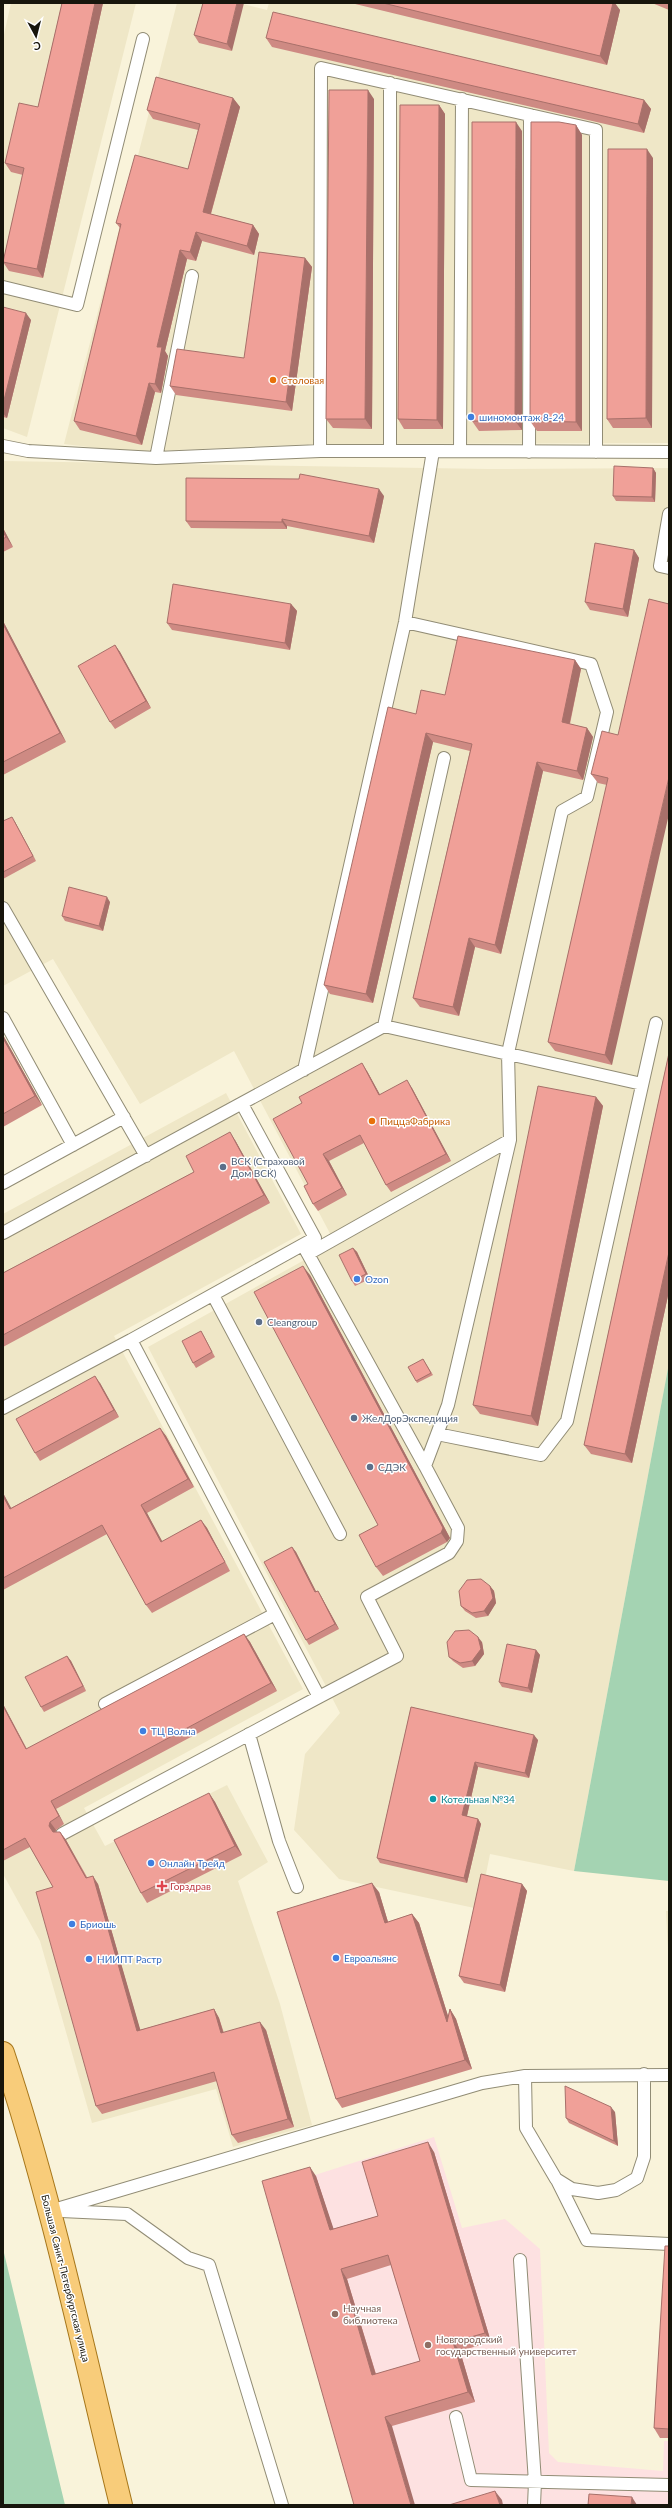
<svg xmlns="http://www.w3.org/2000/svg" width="672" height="2508" viewBox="0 0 672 2508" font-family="Lato,sans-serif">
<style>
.built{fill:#efe7c7}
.education{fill:#fde1e1}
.green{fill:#a4d3b2}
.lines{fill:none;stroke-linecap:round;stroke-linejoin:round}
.service-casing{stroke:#918c75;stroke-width:14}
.primary-casing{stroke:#a6761a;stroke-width:24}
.service{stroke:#fff;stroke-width:12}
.primary{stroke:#f8cc7a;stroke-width:22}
.wall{fill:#ce8a83;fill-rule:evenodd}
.shaded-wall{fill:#a8706a}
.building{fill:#f0a098;stroke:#a8706a;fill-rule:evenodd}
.food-dot{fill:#e8710a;stroke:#fff;stroke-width:1.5}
.shop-dot{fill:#3f7fe0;stroke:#fff;stroke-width:1.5}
.service-dot{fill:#5c6f8a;stroke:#fff;stroke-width:1.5}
.culture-dot{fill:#0f9aa8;stroke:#fff;stroke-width:1.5}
.health-dot{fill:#e0444e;stroke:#fff;stroke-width:1.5}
.education-dot{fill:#8d6e63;stroke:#fff;stroke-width:1.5}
.labels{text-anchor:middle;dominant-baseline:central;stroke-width:3;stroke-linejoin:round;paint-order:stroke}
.food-label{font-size:10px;fill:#c56008;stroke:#fff;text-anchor:start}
.shop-label{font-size:10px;fill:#366cbe;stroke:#fff;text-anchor:start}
.service-label{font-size:10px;fill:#4e5e75;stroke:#fff;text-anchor:start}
.culture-label{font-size:10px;fill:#0d838f;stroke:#fff;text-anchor:start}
.health-label{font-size:10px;fill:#be3a42;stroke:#fff;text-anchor:start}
.street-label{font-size:10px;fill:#17150c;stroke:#fff}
.education-label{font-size:10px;fill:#785e54;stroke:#fff;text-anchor:start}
</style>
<rect width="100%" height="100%" fill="#f9f3da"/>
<path class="built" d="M11 3H136L27 437 3 428V39Z
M177 3H239L267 10 269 3H669V443L314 444 131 452 64 444Z
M3 461 488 469 669 468V1363L574 1871 490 1854 479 1909 339 1879 294 1830 305 1754 340 1713 148 1347 335 1243 234 1051 140 1104 53 959 3 986Z
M226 1093 301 1234 114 1336 303 1689 84 1808 105 1846 227 1785 268 1862 238 1881 280 2004 312 2125 233 2147 216 2089 92 2123 40 1941 3 1874V1214Z
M666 1911H669V1971Z"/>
<path class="education" d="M434 2137 462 2228 505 2219 540 2249 549 2453 558 2462 663 2471 664 2441H669V2505H358L268 2190Z"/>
<path class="green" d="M669 1363V1881L574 1871Z
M3 2253H4L65 2505H3Z"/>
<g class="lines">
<defs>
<path id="service" d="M3 287 77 305 143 39
M3 446 28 451 156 458 320 451H433L405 622 304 1070
M320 451 321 68 596 130V452
M390 451V83
M433 451 669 452
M460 451 462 99
M529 452 530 115
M156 458 192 276
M669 514 660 566 669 568
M3 908 146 1156
M3 1018 73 1145
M384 1026 444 758
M3 1183 124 1117
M3 1233 384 1026 642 1084
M303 1245 425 1466
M308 1254 510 1140
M213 1295 340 1534
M3 1408 131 1340
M437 1434 541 1455 567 1421 656 1023
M319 1697 397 1656 367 1597 449 1553 457 1541 458 1528 425 1466 448 1405 510 1140 508 1053 562 811 587 797 607 712 591 664 405 622
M105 1704 275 1614
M249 1734 279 1841 297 1887
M62 1834 319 1697 131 1340 315 1238 242 1104
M525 2076 526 2128 556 2179 572 2189 598 2193 616 2190 637 2178 644 2157V2074
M557 2180 587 2240 669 2244
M50 2211 482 2083 525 2076 669 2075
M61 2211 127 2214 188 2258 209 2265 282 2505
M520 2260 535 2482 534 2505
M456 2417 471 2480 669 2485"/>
<path id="primary" d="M3 2053C52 2200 84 2354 121 2505"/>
</defs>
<use href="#service" class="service-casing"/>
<use href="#primary" class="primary-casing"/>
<use href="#service" class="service"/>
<use href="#primary" class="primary"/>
</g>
<path class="wall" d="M62 3H103L43 278 9 271 3 262 23 175 11 172 5 163 38 107Z
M203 3 232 51 199 43 194 35Z
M351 3H613L620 10 607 65Z
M652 3H669V10Z
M266 38 644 100 651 109 644 133 272 47Z
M233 98 240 107 211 214 253 225 259 234 254 255 202 241 196 261 187 259 165 351 168 356 161 393 155 392 142 445 80 430 74 421 120 228 116 223 188 169 198 130 153 119 147 110Z
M374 99 372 429 333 428 326 419Z
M439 105 445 114 443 429H404L398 419Z
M576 125 582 135V431H537L530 421Z
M522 131V430L479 431 472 421Z
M653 158 652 428H613L607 419Z
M305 258 312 267 292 411 176 395 170 386 244 358Z
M3 307 31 320 7 418 3 417Z
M653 468 656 473 655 502 616 501 613 496Z
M384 496 374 543 287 526V529L191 528 186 521Z
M3 528 13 547 3 552Z
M634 550 639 558 628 617 590 610 585 602Z
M291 604 297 611 290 650 172 630 167 623Z
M3 621 66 742 3 775Z
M115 645 120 652 151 708 115 729 110 722Z
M575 660 581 669 570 724 587 728 593 737 583 780 543 771 501 954 475 947 459 1016 420 1007 413 998 470 751 433 742 373 1003 330 994 324 985 416 714 445 695Z
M618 735 612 1065 555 1051 548 1042 607 785 598 783 591 774Z
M3 821 15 822 36 861 3 879Z
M110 902 103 931 65 921 62 916Z
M3 1035 42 1105 3 1127Z
M669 1053V1291L632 1463 591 1454 584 1445Z
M367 1071 380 1095 412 1088 451 1161 391 1192 386 1185 364 1143 329 1161 347 1195 318 1211 313 1204 308 1184Z
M596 1097 603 1106 538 1426 480 1414 473 1405Z
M235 1140 270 1203 3 1347V1273L194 1172Z
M353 1248 357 1252 370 1279 355 1286 352 1281Z
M310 1275 450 1538 447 1542 383 1576 376 1567 378 1525Z
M201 1331 204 1336 215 1357 196 1368 193 1363Z
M423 1359 433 1375 417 1383 416 1381Z
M100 1383 119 1417 40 1461 35 1453Z
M160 1428 166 1436 194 1487 147 1513 162 1542 201 1520 207 1528 230 1571 152 1613 146 1605 107 1534 3 1590V1493L11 1508Z
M292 1547 296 1552 316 1592 318 1591 321 1596 339 1629 309 1645 306 1640Z
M490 1586 494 1591 496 1603 488 1616 476 1618 465 1611 461 1606Z
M244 1634 250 1642 277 1691 56 1809 64 1824 56 1830 55 1832H60L66 1840 87 1877 98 1884 140 2030 214 2009 219 2018 224 2033 266 2030 294 2127 238 2143 232 2135 217 2081 102 2114 96 2106 53 1887 30 1847 3 1861V1704L27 1749Z
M482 1642 484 1654 475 1666 463 1668 453 1661 449 1657Z
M536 1650 540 1655 532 1693 502 1687 499 1682Z
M67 1656 71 1661 86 1691 44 1712 41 1707Z
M411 1707 538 1740 529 1778 478 1767 467 1816 478 1819 481 1824 467 1883 380 1863 377 1858Z
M209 1793 215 1802 242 1855 147 1903 141 1893Z
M522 1884 527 1891 505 1992 464 1983 459 1976Z
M379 1892 388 1922 412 1914 419 1923 448 2016 450 2009 456 2019 472 2069 342 2108 336 2099Z
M615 2112 618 2146 569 2123 566 2118Z
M434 2152 491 2342 460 2351 475 2402 392 2426 354 2505 316 2176 333 2229 378 2216ZM391 2265 420 2361 376 2374 347 2279Z
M669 2246V2438H660L654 2428Z"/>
<path class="shaded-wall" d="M95 3H103L43 278 37 269Z
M237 3H244L232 51 227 44Z
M613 3H615L620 10 607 65 600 56Z
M368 90 374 99 372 429 365 419Z
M233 98 240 107 209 220 203 212Z
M644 100 651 109 644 133 638 124Z
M439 105 445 114 443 429 437 420Z
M516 122 522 131V430L515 421Z
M576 125 582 135V431L576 422Z
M647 149 653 158 652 428 646 418Z
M253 225 259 234 254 255 247 246Z
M196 232 202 241 196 261 190 252Z
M180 250 187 259 165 351 168 356 161 393 155 384 157 347Z
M305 258 312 267 292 411 286 402Z
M26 313 31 320 7 418 3 413V404Z
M149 383 155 392 142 445 136 436Z
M653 468 656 473 655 502 652 497Z
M379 489 384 496 374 543 369 536Z
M282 519 287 526V529L282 522Z
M3 528 13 547 6 537 3 532Z
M634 550 639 558 628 617 623 609Z
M291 604 297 611 290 650 285 643Z
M3 621 66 742 60 733 3 624Z
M115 645 120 652 151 708 146 701Z
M575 660 581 669 568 731 562 722Z
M587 728 593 737 583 780 577 771Z
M426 733 433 742 373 1003 366 994Z
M537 762 543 771 501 954 495 945Z
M669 777V814L612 1065 605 1055Z
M12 817 15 822 36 861 33 856Z
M107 897 110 902 103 931 99 926Z
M469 938 475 947 459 1016 453 1007Z
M3 1035 42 1105 35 1096 3 1038Z
M362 1063 367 1071 384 1102 379 1095Z
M407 1080 412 1088 451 1161 446 1154Z
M596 1097 603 1106 538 1426 531 1416Z
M230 1132 235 1140 270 1203 264 1195Z
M323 1154 329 1161 347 1195 342 1188Z
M353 1248 357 1252 370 1279 366 1274Z
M669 1252V1291L632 1463 625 1454Z
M303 1266 310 1275 450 1538 447 1542 441 1533Z
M95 1376 100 1383 119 1417 114 1410Z
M160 1428 166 1436 194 1487 188 1479Z
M3 1493 16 1517 10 1509 3 1496Z
M141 1505 147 1513 167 1550 161 1542Z
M201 1520 207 1528 230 1571 225 1562Z
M292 1547 296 1552 319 1597 315 1592Z
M490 1586 494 1591 496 1603 488 1616 484 1611Z
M318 1591 321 1596 339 1629 335 1624Z
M244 1634 250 1642 277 1691 271 1683Z
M478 1637 482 1642 484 1654 475 1666 472 1661Z
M536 1650 540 1655 532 1693 528 1688Z
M67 1656 71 1661 86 1691 83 1686Z
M3 1704 31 1758 26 1749 3 1706Z
M534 1735 538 1740 529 1778 525 1773Z
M475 1762 478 1767 466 1820 462 1815Z
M209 1793 215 1802 242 1855 235 1846Z
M51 1801 56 1809 64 1824 59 1816Z
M478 1819 481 1824 467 1883 464 1878Z
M50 1822 56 1830 55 1834 58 1841 49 1826Z
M60 1832 66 1840 91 1886 86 1878Z
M93 1876 98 1884 143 2039 137 2031Z
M372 1883 379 1892 391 1932 385 1923Z
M522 1884 527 1891 505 1992 500 1985Z
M412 1914 419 1923 453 2032 447 2022Z
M214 2009 219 2018 226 2042 221 2033Z
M450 2009 456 2019 472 2069 465 2060Z
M260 2022 266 2030 294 2127 288 2119Z
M611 2107 615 2112 618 2146 614 2141Z
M428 2142 434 2152 491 2342 485 2333Z
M310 2167 316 2176 337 2239 330 2230Z
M341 2269 347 2279 379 2385 372 2375Z
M453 2342 460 2351 475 2402 468 2392Z
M385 2417 392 2426 415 2505H411Z
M495 2491 502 2500 503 2505H500Z
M632 2497 637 2505H631Z"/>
<path class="building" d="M62 3H95L37 269 3 262 24 168 5 163 19 103 38 107Z
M203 3H237L227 44 194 35Z
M383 3H613L600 56Z
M273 12 644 100 638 124 266 38Z
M156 77 233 98 203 212 253 225 247 246 196 232 190 252 180 250 157 347H162L155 384 149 383 136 436 74 421 121 224 116 223 135 155 188 169 200 124 147 110Z
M329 90H368L365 419H326Z
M400 105H439L437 420 398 419Z
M472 122H516L515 421H472Z
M531 122H559L576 125V422L530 421Z
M608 149H647L646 418 607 419Z
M259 252 305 258 286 402 170 386 177 349 244 358Z
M3 307 26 313 3 404Z
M614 466 653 468 652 497 613 496Z
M300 474 379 489 369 536 282 519V522L186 521V478L299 479Z
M3 532 6 537 3 539Z
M595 543 634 550 623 609 585 602Z
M173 584 291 604 285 643 167 623Z
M649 599 669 604V777L605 1055 548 1042 608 778 591 774 602 731 618 735Z
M3 624 60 733 3 762Z
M458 636 575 660 562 722 587 728 577 771 537 762 495 945 469 938 453 1007 413 998 472 744 426 733 366 994 324 985 388 707 416 714 421 690 445 695Z
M115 645 146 701 110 722 78 666Z
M12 817 33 856 3 872V821Z
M69 887 107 897 99 926 62 916Z
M3 1038 35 1096 3 1114Z
M669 1053V1252L625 1454 584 1445Z
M362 1063 379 1095 407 1080 446 1154 386 1185 360 1135 323 1154 342 1188 313 1204 304 1186 308 1184 273 1119 302 1103 299 1097Z
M538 1086 596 1097 531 1416 473 1405Z
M230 1132 264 1195 3 1335V1273L194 1172 186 1156Z
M353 1248 366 1274 352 1281 339 1255Z
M303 1266 443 1528 441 1533 376 1567 359 1535 378 1525 254 1292Z
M201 1331 212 1352 193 1363 182 1341Z
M423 1359 431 1373 416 1381 408 1367Z
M95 1376 114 1410 35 1453 16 1419Z
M160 1428 188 1479 141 1505 161 1542 201 1520 225 1562 146 1605 102 1525 3 1578V1496L10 1509Z
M292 1547 315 1592 318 1591 335 1624 306 1640 264 1562Z
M481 1579 490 1586 493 1598 484 1611 472 1613 461 1606 459 1591 467 1580Z
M469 1630 478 1637 481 1649 472 1661 460 1663 449 1657 447 1642 455 1631Z
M244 1634 271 1683 51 1801 59 1816 50 1822 49 1826 53 1832H60L86 1878 93 1876 137 2031 214 2009 221 2033 260 2022 288 2119 232 2135 214 2072 96 2106 36 1892 53 1887 25 1838 3 1850V1706L26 1749Z
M507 1644 536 1650 528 1688 499 1682Z
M67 1656 83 1686 41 1707 25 1677Z
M411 1707 534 1735 525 1773 475 1762 462 1815 478 1819 464 1878 377 1858Z
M209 1793 235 1846 141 1893 114 1840Z
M481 1874 522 1884 500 1985 459 1976Z
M372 1883 385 1923 412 1914 447 2022 450 2009 465 2060 336 2099 277 1912Z
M565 2086 611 2107 614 2141 566 2118Z
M428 2142 485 2333 453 2342 468 2392 385 2417 411 2505H354L262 2181 310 2167 330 2230 378 2216 362 2162ZM388 2255 420 2361 372 2375 341 2269Z
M665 2246H669V2429L654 2428Z
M495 2491 500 2505H449Z
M589 2494 632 2497 631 2505H588Z"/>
<g class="food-dot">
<circle cx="273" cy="380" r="4"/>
<circle cx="372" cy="1121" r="4"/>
</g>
<g class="shop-dot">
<circle cx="471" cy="417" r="4"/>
<circle cx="357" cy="1279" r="4"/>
<circle cx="143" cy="1731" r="4"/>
<circle cx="151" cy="1863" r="4"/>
<circle cx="72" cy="1924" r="4"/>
<circle cx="336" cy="1958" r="4"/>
<circle cx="89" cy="1959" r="4"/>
</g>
<g class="service-dot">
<circle cx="223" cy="1167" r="4"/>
<circle cx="259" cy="1322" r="4"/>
<circle cx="354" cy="1418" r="4"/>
<circle cx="370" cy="1467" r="4"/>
</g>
<circle class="culture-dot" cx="433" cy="1799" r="4"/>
<path class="health-dot" d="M160 1880h4v4h4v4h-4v4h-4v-4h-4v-4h4z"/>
<g class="education-dot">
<circle cx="335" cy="2314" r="4"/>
<circle cx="428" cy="2345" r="4"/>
</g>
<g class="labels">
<g class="food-label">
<text x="281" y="380">Столовая</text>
<text x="380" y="1121">ПиццаФабрика</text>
</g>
<g class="shop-label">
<text x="479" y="417">шиномонтаж 8-24</text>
<text x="365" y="1279">Ozon</text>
<text x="151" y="1731">ТЦ Волна</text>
<text x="159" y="1863">Онлайн Трейд</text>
<text x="80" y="1924">Бриошь</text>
<text x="344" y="1958">Евроальянс</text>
<text x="97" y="1959">НИИПТ Растр</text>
</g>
<g class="service-label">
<text x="231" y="1161">ВСК (Страховой<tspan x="231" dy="12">Дом ВСК)</tspan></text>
<text x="267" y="1322">Cleangroup</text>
<text x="362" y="1418">ЖелДорЭкспедиция</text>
<text x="378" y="1467">СДЭК</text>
</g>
<g class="culture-label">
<text x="441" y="1799">Котельная №34</text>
</g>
<g class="health-label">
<text x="170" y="1886">Горздрав</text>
</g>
<g class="street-label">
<text transform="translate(66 2278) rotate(76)">Большая Санкт-Петербургская улица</text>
</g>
<g class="education-label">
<text x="343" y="2308">Научная<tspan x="343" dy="12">библиотека</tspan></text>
<text x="436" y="2339">Новгородский<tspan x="436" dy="12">государственный университет</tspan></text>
</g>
</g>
<rect width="672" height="2508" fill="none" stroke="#17150c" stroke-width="8"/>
<g transform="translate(36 36) rotate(173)" stroke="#ffffff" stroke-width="3" paint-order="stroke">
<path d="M0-3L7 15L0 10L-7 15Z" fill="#17150c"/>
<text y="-6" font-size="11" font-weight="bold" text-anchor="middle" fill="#17150c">С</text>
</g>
</svg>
